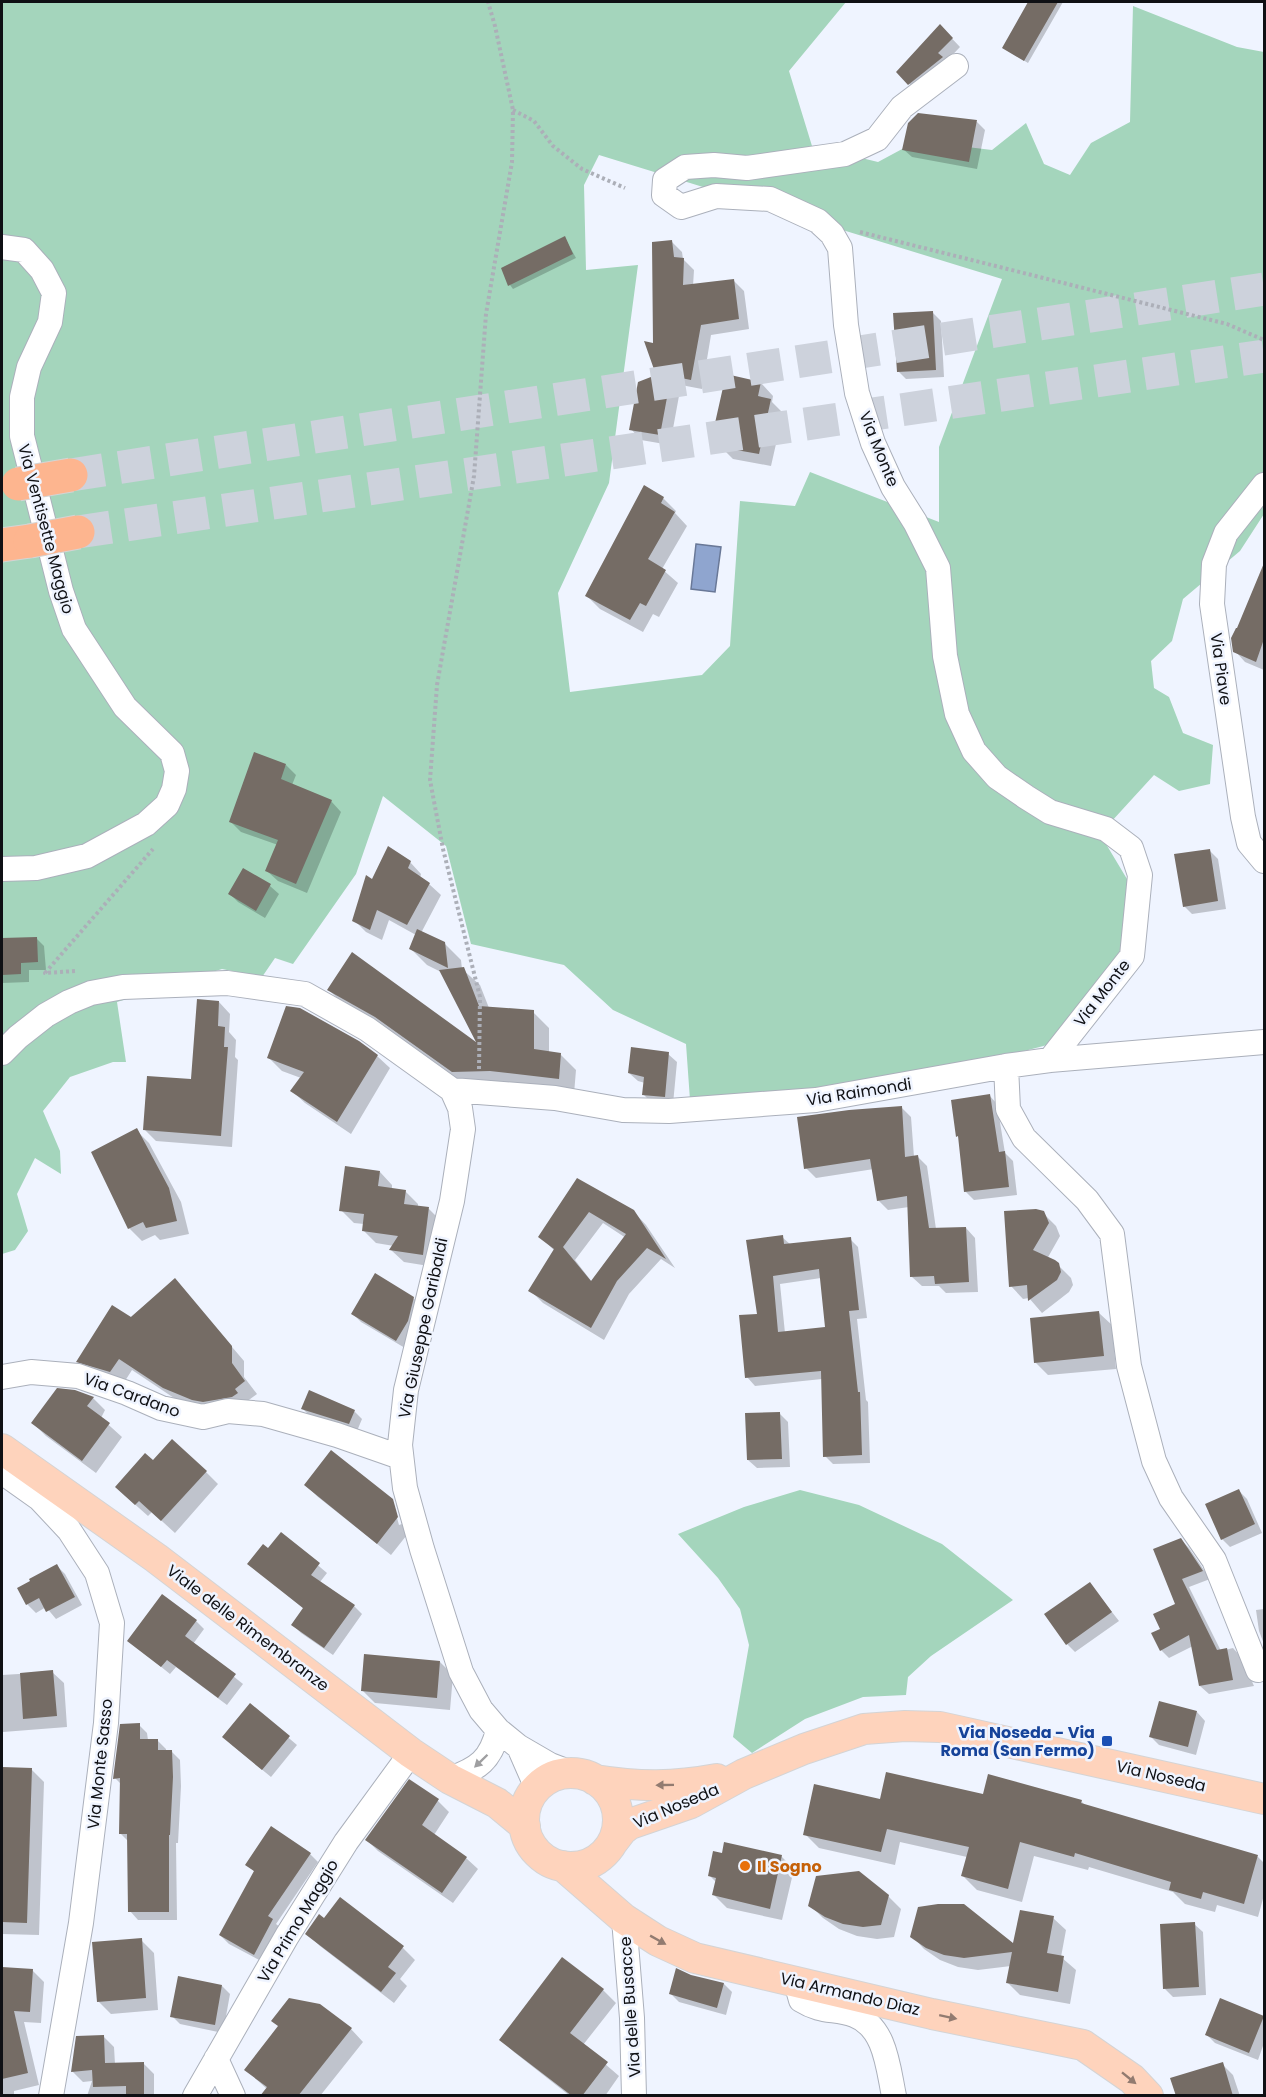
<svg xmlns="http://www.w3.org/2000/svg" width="1266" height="2097" viewBox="0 0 1266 2097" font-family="Poppins,sans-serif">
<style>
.green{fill:#a4d5bc;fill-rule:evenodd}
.water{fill:#8fa5cf;stroke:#697897;stroke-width:1.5}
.shadow{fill:#0003;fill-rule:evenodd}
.building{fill:#756c65;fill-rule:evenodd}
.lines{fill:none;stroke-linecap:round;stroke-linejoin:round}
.highway-tunnel{stroke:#cdd2dc;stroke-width:33;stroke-dasharray:33 16;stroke-linecap:butt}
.minor-casing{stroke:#abb0bb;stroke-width:26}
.major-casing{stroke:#d4d4d5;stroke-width:32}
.highway-casing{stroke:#d4d4d5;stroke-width:35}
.path{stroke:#acafb8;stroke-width:4;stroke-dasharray:3 3;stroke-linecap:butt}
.minor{stroke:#fff;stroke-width:24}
.major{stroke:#fed3bc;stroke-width:30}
.highway{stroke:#fdb58f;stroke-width:33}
.highway-bridge-casing{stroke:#d4d4d5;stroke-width:35;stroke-linecap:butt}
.highway-bridge{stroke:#fdb58f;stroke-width:33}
.oneway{fill:#9f9fa1}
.oneway2{fill:#927b70}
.transit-dot{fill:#1a4fb4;stroke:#eff4ff;stroke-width:2}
.food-dot{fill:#e8710a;stroke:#eff4ff;stroke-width:2}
.labels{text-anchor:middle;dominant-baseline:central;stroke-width:5;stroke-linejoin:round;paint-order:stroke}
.street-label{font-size:16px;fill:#0f1014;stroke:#eff4ff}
.transit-label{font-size:16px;font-weight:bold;fill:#164399;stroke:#eff4ff;text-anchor:end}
.food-label{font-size:16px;font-weight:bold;fill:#c56008;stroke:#eff4ff;text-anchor:start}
</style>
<rect width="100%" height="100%" fill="#eff4ff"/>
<path class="green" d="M2 2H846L789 71 812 146 878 162 917 141 992 150 1026 123 1044 164 1070 175 1091 143 1130 122 1133 6 1237 47 1264 52V514L1240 551 1183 599 1172 641 1151 661 1154 688 1169 697 1183 733 1213 745 1210 784 1179 791 1154 775 1100 834 1130 884 1125 928 1117 963 1047 1045 876 1090 690 1100 686 1044 613 1010 564 965 471 944 446 846 383 796 356 874 293 964 275 958 262 977 222 969 117 1002 126 1062H113L70 1077 43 1111 60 1151 61 1174 35 1158 17 1194 28 1231 15 1250 2 1254ZM599 155 1002 279 939 447V522L810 472 795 506 740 501 730 646 702 675 570 692 558 593 609 483 638 265 586 270 584 185Z
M800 1490 859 1505 942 1544 1013 1600 931 1656 908 1677 906 1695 863 1697 805 1719 752 1753 733 1737 749 1645 740 1609 718 1578 678 1534 744 1507Z"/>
<path class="water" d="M696 544 721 547 715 592 691 589Z"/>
<path class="shadow" d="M1030 2H1063L1028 63 1003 48Z
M940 26 960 47 917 92 898 72Z
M919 114 977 122 985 130 977 169 912 157 903 149Z
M565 238 576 258 513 289 510 285Z
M671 241 682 252 683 259 694 270 693 286 733 280 744 291 749 329 711 335 702 389 681 385 670 445 641 440 631 429 658 376 654 345Z
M933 313 941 321 944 377 906 379 898 371Z
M761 383 773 396 772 402 783 413 771 466 733 459 720 446 722 438 715 431Z
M663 498 676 511 675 513 687 526 662 569 678 583 659 617 653 614 643 632 600 609 587 596Z
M1259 578 1264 580V670L1245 662 1235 651Z
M286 765 296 775 292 785 331 801 341 812 307 893 278 881 267 871 278 845 241 832 230 821Z
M1209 850 1218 859 1226 909 1192 914 1184 906Z
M410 862 421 874 420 878 429 884 441 895 421 933 444 943 461 960 462 969 480 985 489 1008 533 1012 549 1028V1052L560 1054 576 1070 574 1094 469 1088 345 1006 329 990 480 1047 441 972 427 965 410 948 416 935 389 920 382 940 366 932 354 920 373 881Z
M243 870 270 886 279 894 265 918 238 902 230 894Z
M36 938 44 946 46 970H29V982L2 983V940Z
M219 1002 230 1014 229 1032 236 1040 235 1057 238 1060 232 1147 156 1141 145 1130 192 1081Z
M668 1054 677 1062 673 1104 652 1103 644 1095 645 1083 638 1081 629 1073Z
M377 1056 390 1068 351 1134 305 1103 292 1091 301 1078 282 1071 269 1058Z
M989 1095 997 1104 1005 1153 1013 1161 1017 1195 974 1200 965 1191 960 1138 958 1136Z
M901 1107 911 1117 914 1157 917 1156 927 1166 936 1229 966 1228 975 1238 978 1292 946 1293 939 1286H922L912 1277 909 1207 888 1210 878 1200 874 1169 816 1178 806 1168Z
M136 1130 149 1143 181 1202 189 1234 160 1240 155 1235 142 1241 129 1228Z
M380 1172 392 1185V1190L405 1191 418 1204V1207L429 1209 441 1221 435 1267 404 1262 391 1250 394 1246 376 1243 363 1230 364 1224 354 1223 341 1210Z
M578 1180 633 1211 646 1225 675 1268 661 1259 629 1294 604 1340 543 1303 530 1290 555 1251 540 1237ZM603 1223 626 1238 592 1282 575 1260Z
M1043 1213 1056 1226 1060 1236 1047 1259 1058 1265 1071 1278 1073 1285 1069 1292 1042 1313 1029 1298 1023 1299 1011 1286Z
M782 1237 791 1245 850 1239 858 1247 867 1318 857 1319 866 1400 868 1402 870 1463 833 1464 825 1456 822 1379 755 1386 747 1377 759 1315ZM821 1278 827 1328 785 1333 780 1284Z
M175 1280 244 1361V1377L257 1394 246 1402 216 1414 177 1400 132 1370 123 1384 91 1374 78 1361Z
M413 1298 422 1306 405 1348 361 1322 353 1314Z
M1099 1313 1112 1325 1116 1369 1048 1375 1035 1362Z
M93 1398 105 1410 101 1418 122 1437 96 1473 46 1436 33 1423Z
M303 1409 354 1411 362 1419 357 1431 311 1417Z
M780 1414 788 1422 790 1467 757 1468 748 1460Z
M153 1463 206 1472 218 1484 175 1533 152 1512 148 1516 130 1500Z
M306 1485 392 1500 399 1525 402 1524 396 1504 406 1514 410 1531 391 1555 318 1497Z
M1239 1491 1247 1499 1262 1533 1230 1547 1222 1539Z
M281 1534 327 1573 320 1582 354 1606 362 1614 333 1655 301 1633 293 1625 304 1609 249 1564 269 1550Z
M1181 1540 1189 1548 1210 1579 1189 1587 1221 1651 1233 1648 1241 1657 1254 1686 1209 1694 1200 1686 1193 1646 1169 1658 1161 1650 1162 1630 1177 1604Z
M57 1566 65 1574 82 1605 56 1619 46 1607 36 1613 27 1604 19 1589Z
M1090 1584 1119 1621 1075 1652 1067 1644Z
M1264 1609V1644L1259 1631 1256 1610Z
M196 1621 204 1629 193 1644 243 1684 227 1705 176 1667 170 1674 129 1641Z
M440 1662 453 1675 450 1710 375 1703 362 1690Z
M52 1672 64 1683 67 1727 3 1732V1739H2V1675Z
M250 1705 297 1745 271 1777 232 1745Z
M1197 1712 1205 1721 1196 1755 1159 1745 1151 1737Z
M139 1725 147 1733 148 1740H157L166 1749V1752H172L180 1760 181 1786 178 1843H176L177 1920H138L130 1911 129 1842 120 1833 122 1785 115 1778Z
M2 1768 31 1769 44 1782 39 1935 2 1934Z
M410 1781 438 1801 449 1812 434 1835 466 1858 478 1869 453 1903 378 1851 367 1840Z
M984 1795 1081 1801 1086 1806 1258 1857 1264 1863V1895L1258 1917 1217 1905 1215 1912 1185 1904 1173 1892 1089 1867 1088 1870 1034 1856 1022 1902 977 1890 963 1876 967 1857 900 1842 895 1865 819 1848 805 1834 881 1800Z
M310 1854 318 1862 276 1924 281 1928 263 1962 229 1944 220 1935 255 1872 247 1865Z
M781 1856 794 1869 782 1920 727 1908 714 1895 717 1883 710 1876Z
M888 1896 901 1909 894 1937 877 1939 857 1936 839 1929 823 1918 810 1905Z
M1053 1918 1066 1930 1061 1957 1076 1970 1070 2004 1020 1995 1007 1982 1011 1966 978 1970 958 1967 940 1960 924 1949 912 1936 1014 1946Z
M325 1920 403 1948 415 1960 400 1979 407 1986 394 2003 320 1946 307 1934Z
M1194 1924 1203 1932 1206 1995 1173 1997 1165 1989Z
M141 1940 154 1953 158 2010 111 2014 98 2001Z
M2 1968 32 1970 44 1982 41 2023 24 2022 39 2085 14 2091V2096H2Z
M691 1976 724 1984 732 1992 726 2015 679 2002 671 1994Z
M222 1986 230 1994 223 2033 180 2024 172 2016Z
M603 1990 616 2003 583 2045 619 2076 605 2096H570L514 2052 501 2039Z
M1263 2017 1264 2043 1258 2060 1215 2043 1207 2035Z
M351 2029 363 2042 320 2096H262L267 2089 246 2070Z
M103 2036 114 2047 115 2064 143 2063 154 2074V2096H87L92 2081 83 2082 72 2071Z
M1222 2064 1233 2075 1240 2096H1177Z"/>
<path class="building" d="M1028 2H1058L1024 61 1002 48Z
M940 24 953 38 938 53 943 57 908 85 896 72Z
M918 113 977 120 969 162 902 150 908 123Z
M565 236 573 254 508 286 501 268Z
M672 240 674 257 684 258 683 285 734 279 739 319 701 325 691 380 671 376 660 435 629 430 638 382 656 375 644 341 653 343 652 242Z
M933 311 936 370 897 372 893 313Z
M726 374 761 382 758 396 771 399 759 454 719 447 722 434 713 432Z
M644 485 664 497 661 503 675 512 648 559 666 570 646 606 640 603 630 620 585 596Z
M1264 563V639L1256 662 1233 652 1231 638 1236 628H1237Z
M254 752 286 764 281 779 332 800 296 884 265 871 278 840 229 822Z
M388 846 411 861 408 868 430 883 407 925 377 910 370 930 352 921 366 875 372 879Z
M1210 849 1218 901 1183 907 1174 854Z
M243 868 271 884 256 911 228 894Z
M417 929 445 942 448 968 409 949Z
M37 937 38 962 21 963V974L2 975V938Z
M352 952 476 1042 439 970 464 967 479 1006 534 1010V1049L561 1053 559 1079 490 1071 452 1072 375 1017 327 990Z
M197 999 219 1001 218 1026 225 1027 224 1047H228L221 1136 143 1130 147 1076 191 1079Z
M286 1006 300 1008 359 1041 378 1055 337 1122 290 1091 304 1072 267 1058Z
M631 1047 669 1052 665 1097 642 1095 644 1077 628 1073Z
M990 1094 999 1152 1005 1151 1009 1187 964 1192 958 1136 956 1137 951 1100Z
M902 1106 905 1157 918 1155 929 1228 966 1227 969 1282 935 1284 934 1276 910 1277 907 1196 877 1201 870 1159 804 1169 797 1117 849 1110Z
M137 1128 169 1188 177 1221 146 1228 143 1222 128 1229 91 1152Z
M345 1166 380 1171 378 1186 406 1190 404 1204 429 1207 423 1255 389 1250 398 1236 362 1231 364 1214 339 1211Z
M577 1178 634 1210 666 1259 647 1248 617 1281 591 1328 528 1291 554 1249 538 1237ZM589 1212 626 1234 591 1281 563 1247Z
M1036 1209 1044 1211 1049 1223 1033 1250 1055 1260 1059 1263 1061 1272 1057 1280 1028 1301 1027 1285 1009 1287 1004 1211Z
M783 1235 784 1244 851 1237 859 1310 849 1311 858 1392H860L862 1455 823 1457 821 1371 745 1378 739 1315 757 1314 746 1240ZM819 1269 825 1327 778 1332 773 1276Z
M375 1273 414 1297 408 1321 396 1341 351 1314Z
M175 1278 232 1346V1363L245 1381 235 1389 238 1393 232 1397 203 1402 192 1400 163 1388 119 1359 110 1372 76 1362 112 1305 131 1317Z
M1099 1311 1104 1356 1034 1363 1030 1318Z
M57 1388 75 1390 94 1397 87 1406 110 1423 82 1461 31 1423Z
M309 1390 355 1410 349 1424 301 1409Z
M780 1412 782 1459 747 1460 745 1413Z
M172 1439 207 1471 161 1521 139 1501 135 1505 115 1487 145 1453 153 1460Z
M331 1450 393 1499 398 1517 377 1544 304 1485Z
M1239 1489 1255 1524 1221 1540 1205 1504Z
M281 1532 320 1563 311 1575 355 1605 324 1648 291 1625 303 1608 247 1564 263 1544 268 1548Z
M1181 1538 1203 1571 1182 1579 1217 1650 1227 1648 1233 1680 1199 1686 1189 1635 1160 1651 1151 1633 1160 1629 1153 1614 1175 1604 1153 1549Z
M57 1564 75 1597 46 1612 39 1598 26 1605 17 1588 30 1581 29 1579Z
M1090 1582 1112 1612 1066 1645 1044 1614Z
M162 1594 197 1620 185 1636 236 1674 218 1698 167 1660 161 1667 127 1641Z
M364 1654 440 1661 437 1698 361 1691Z
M53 1670 57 1716 23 1719 20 1673Z
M1159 1701 1197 1711 1188 1747 1149 1737Z
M250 1703 290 1736 262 1770 222 1737Z
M140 1723V1739H158V1750H172L173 1777 170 1835H169V1912H128L127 1834H119L120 1778 113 1779 120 1724Z
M2 1767 32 1768 27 1923 2 1922Z
M886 1772 983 1794 988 1774 1082 1800 1081 1803 1258 1855 1244 1904 1203 1892 1201 1899 1169 1890 1171 1882 1075 1853 1074 1857 1020 1842 1008 1889 961 1876 969 1847 887 1829 881 1852 803 1835 814 1784 880 1799Z
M409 1779 439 1799 422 1825 467 1857 442 1893 365 1840Z
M271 1826 311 1853 268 1916 273 1919 254 1955 219 1935 254 1871 245 1865Z
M724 1842 782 1855 770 1909 712 1895 716 1878 708 1876 713 1851 722 1853Z
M859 1871 889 1895 881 1925 863 1927 843 1924 825 1917 808 1906 816 1876Z
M340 1897 404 1946 388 1967 396 1973 381 1992 305 1934 319 1914 324 1918Z
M938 1904H964L1013 1943 1020 1910 1054 1916 1047 1953 1064 1956 1058 1992 1006 1983 1012 1952 964 1958 944 1955 926 1948 910 1937 918 1907Z
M1195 1922 1199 1987 1163 1989 1160 1924Z
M142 1938 146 1998 97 2002 92 1942Z
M562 1957 604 1989 570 2033 608 2062 582 2096H572L499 2040Z
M2 1967 33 1969 30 2012 14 2011 28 2073 2 2079Z
M676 1968 691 1975 724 1983 717 2008 669 1994Z
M178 1976 222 1985 215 2025 170 2017Z
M289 1998 320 2004 352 2028 298 2096H260L267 2087 244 2070 278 2026 271 2021Z
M1220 1998 1264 2016 1249 2053 1205 2035Z
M104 2035 105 2063 144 2062V2096H126V2086L93 2087 92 2070 71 2072 76 2036Z
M1223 2062 1233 2096H1176L1170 2078Z"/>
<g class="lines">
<path class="highway-tunnel" d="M71 475 1264 289
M78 532 1264 356"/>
<defs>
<path id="minor" d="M956 66 902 107 877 139 845 154 747 168 714 165 685 167 665 180 664 195 681 207 716 196 770 199 818 221 832 234 840 248 846 325 857 393 873 443 893 487 915 522 938 568 945 656 957 714 974 751 997 777 1026 797 1050 812 1106 829 1131 848 1140 875 1132 956 1050 1060
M2 247 24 250 42 270 54 293 50 322 29 367 22 397V436L61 591 74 629 125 707 172 753 177 771 174 789 167 805 146 824 87 856 36 868 2 869
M1264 485 1226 533 1214 564 1212 604 1243 817 1249 843 1264 861
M2 1053 18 1037 46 1015 69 1002 91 993 123 987 227 983 305 994 367 1029 452 1090 460 1108 463 1129 452 1201 406 1390 400 1445 405 1488 422 1549 461 1672 481 1710 498 1730 519 1747 550 1765 571 1773
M1006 1066 1008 1109 1024 1138 1087 1200 1112 1234 1129 1366 1154 1461 1171 1498 1214 1560 1258 1670
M452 1090 555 1098 623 1110 669 1111 816 1100 1006 1066 1050 1060 1264 1042
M2 1377 31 1372 78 1376 127 1393 161 1408 203 1417 228 1411 263 1414 337 1435 400 1457
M2 1472 40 1499 69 1530 97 1573 112 1623 106 1723 81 1923 51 2096
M519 1747 537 1788
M450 1779C478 1769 491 1760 498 1730
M624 1919 632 2018 634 2096
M796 1982 801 2000C822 2013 834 2008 854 2015 886 2027 888 2068 894 2096
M216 2059 233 2096
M195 2096 287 1936 346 1842 411 1753"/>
<path id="major" d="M2 1449 156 1558 411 1753 450 1779 497 1803 525 1826
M524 1820a47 47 0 1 1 94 0a47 47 0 1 1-94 0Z
M595 1780C639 1787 674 1787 717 1779
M612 1843 622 1830 630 1824 691 1803 744 1774 804 1749 864 1729 905 1726 940 1727 1264 1799
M563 1866 624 1919 658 1941 695 1958 932 2014 1083 2045 1132 2079 1148 2096"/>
<path id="highway" d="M2 545 30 541"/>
</defs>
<use href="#minor" class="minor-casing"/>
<use href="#major" class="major-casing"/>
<use href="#highway" class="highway-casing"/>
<path class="path" d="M513 110 534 121 553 146 582 169 625 188
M860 232 1227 324 1264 340
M75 971 45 973 153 849
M479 1069 480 997 443 849 430 780 437 685 474 476 486 314 512 162 513 110 495 26 488 2"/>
<use href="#minor" class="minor"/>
<use href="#major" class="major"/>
<use href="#highway" class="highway"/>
<defs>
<path id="highway-bridge" d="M18 484 71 475
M30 541 78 532"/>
</defs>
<use href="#highway-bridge" class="highway-bridge-casing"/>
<use href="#highway-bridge" class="highway-bridge"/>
</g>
<defs><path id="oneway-solid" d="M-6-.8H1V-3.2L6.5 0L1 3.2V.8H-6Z" transform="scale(1.5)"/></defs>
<use class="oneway" href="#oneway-solid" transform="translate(481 1761) rotate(136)"/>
<g class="oneway2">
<use href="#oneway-solid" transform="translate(665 1785) rotate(179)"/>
<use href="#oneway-solid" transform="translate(658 1940) rotate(29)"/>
<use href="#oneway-solid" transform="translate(948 2017) rotate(12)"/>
<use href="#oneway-solid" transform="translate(1129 2078) rotate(39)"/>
</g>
<rect class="transit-dot" x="1101" y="1735" width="12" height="12" rx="3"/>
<circle class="food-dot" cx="745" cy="1866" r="6"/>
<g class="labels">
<g class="street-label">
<text transform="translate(879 449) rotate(68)">Via Monte</text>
<text transform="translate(46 529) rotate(75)">Via Ventisette Maggio</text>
<text transform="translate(1221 669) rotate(82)">Via Piave</text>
<text transform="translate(1102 993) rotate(-52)">Via Monte</text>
<text transform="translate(859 1092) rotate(-9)">Via Raimondi</text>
<text transform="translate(423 1328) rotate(-78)">Via Giuseppe Garibaldi</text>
<text transform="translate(132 1395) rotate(20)">Via Cardano</text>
<text transform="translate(248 1628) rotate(37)">Viale delle Rimembranze</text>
<text transform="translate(100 1764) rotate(-84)">Via Monte Sasso</text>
<text transform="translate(1161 1776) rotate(13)">Via Noseda</text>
<text transform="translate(676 1806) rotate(-23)">Via Noseda</text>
<text transform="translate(298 1921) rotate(-59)">Via Primo Maggio</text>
<text transform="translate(850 1994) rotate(13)">Via Armando Diaz</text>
<text transform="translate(630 2007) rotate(-94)">Via delle Busacce</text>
</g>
<g class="transit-label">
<text x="1095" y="1732">Via Noseda - Via<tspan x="1095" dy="18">Roma (San Fermo)</tspan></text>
</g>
<g class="food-label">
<text x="757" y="1866">Il Sogno</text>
</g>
</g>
<rect width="1266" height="2097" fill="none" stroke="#0f1014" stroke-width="6"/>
</svg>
